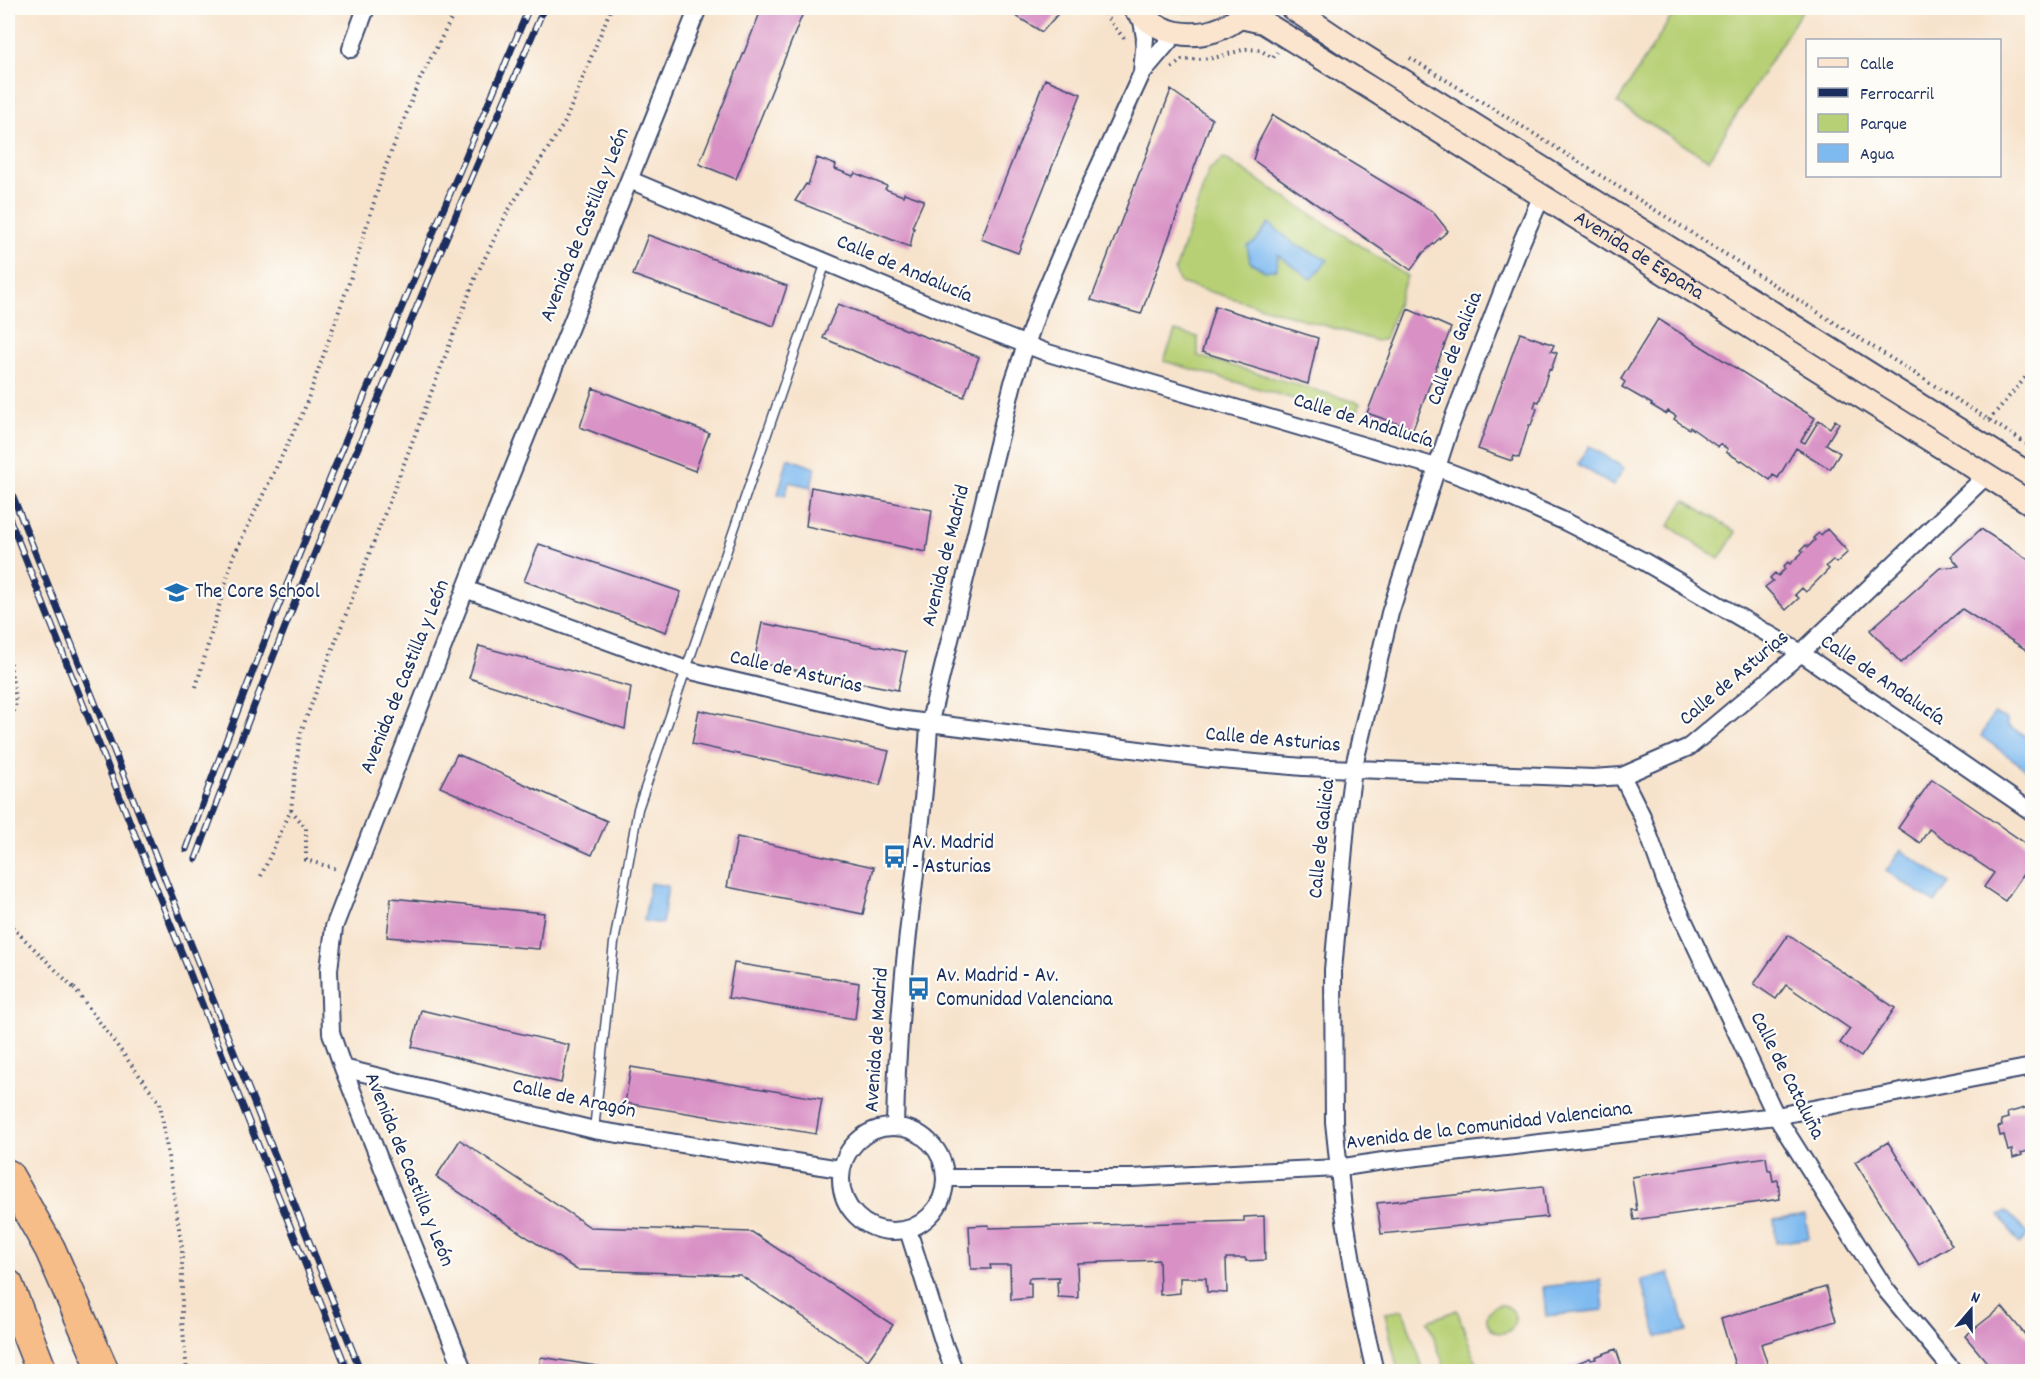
<svg xmlns="http://www.w3.org/2000/svg" width="2040" height="1379" viewBox="0 0 2040 1379" font-family="Dekko,sans-serif">
<style>
.green{fill:#b7d075;stroke:#69806a;stroke-width:1.5}
.water{fill:#7ebaf0;stroke:#4c74a7;stroke-width:1.5}
.building{fill:#d890c5}
.lines{fill:none;stroke-linecap:round;stroke-linejoin:round}
.lane-casing{stroke:#3c4a6e;stroke-width:11}
.street-casing{stroke:#3c4a6e;stroke-width:20}
.secondary-casing{stroke:#3c4a6e;stroke-width:26}
.highway-casing{stroke:#3c4a6e;stroke-width:33}
.path{stroke:#3c4a6e;stroke-width:4;stroke-dasharray:1.5 4.5;stroke-linecap:butt}
.lane{stroke:#fff;stroke-width:8}
.street{stroke:#fff;stroke-width:16}
.secondary{stroke:#fce5cf;stroke-width:22}
.highway{stroke:#f7bd88;stroke-width:30}
.rail-casing{stroke:#1b2f5e;stroke-width:7}
.rail{stroke:#fdfcf7;stroke-width:4.5;stroke-dasharray:14;stroke-linecap:butt}
.path-bridge{stroke:#3c4a6e;stroke-width:4;stroke-dasharray:1.5 4.5;stroke-linecap:butt}
.labels{text-anchor:middle;dominant-baseline:central;stroke-width:4.5;stroke-linejoin:round;paint-order:stroke}
.street-label{font-size:21px;fill:#1b2f5e;stroke:#fdfcf7}
.poi-label{font-size:21px;fill:#1b2f5e;stroke:#fdfcf7;text-anchor:start}
</style>
<rect width="100%" height="100%" fill="#fdfcf7"/>
<filter id="ink" filterUnits="userSpaceOnUse"><feTurbulence type="fractalNoise" baseFrequency=".0167" numOctaves="2"/><feDisplacementMap in="SourceGraphic" scale="12" xChannelSelector="R" yChannelSelector="G"/><feConvolveMatrix kernelMatrix="1 2 1 2 8 2 1 2 1" color-interpolation-filters="sRGB"/></filter>
<filter id="wash" filterUnits="userSpaceOnUse"><feTurbulence type="fractalNoise" baseFrequency=".008" numOctaves="4" result="noise"/><feDisplacementMap in="SourceGraphic" scale="24" xChannelSelector="R" yChannelSelector="G"/><feGaussianBlur stdDeviation="1.35" result="paint"/><feColorMatrix in="noise" values="0 0 0 0 0 0 0 0 0 0 0 0 0 0 0 0 0 1.4 0 .05"/><feComposite in="paint" operator="in"/></filter>
<g filter="url(#wash)">
<rect width="100%" height="100%" fill="#f7e3cc"/>
<path class="green" d="M1168 8H1215C1198 14 1185 13 1168 8Z
M1677 8 1803 9 1708 160 1617 103Z
M1224 158 1407 276 1385 339 1377 341 1180 283 1175 271 1209 170Z
M1175 331 1198 337V356L1360 403 1356 417 1164 361Z
M1685 500 1736 532 1719 559 1669 526Z
M1487 1319a14 14 0 1 1 28 0a14 14 0 1 1-28 0Z
M1403 1310 1424 1371H1398L1385 1313Z
M1457 1310 1477 1365 1460 1371H1446L1428 1321Z"/>
<path class="water" d="M1269 223 1294 244 1328 260 1311 279 1278 255 1277 269 1265 271 1250 262 1247 246 1255 242Z
M1589 446 1624 468 1613 486 1578 464Z
M788 458 815 468 811 487 789 482 785 496 778 494Z
M1994 713 2007 720V725L2032 740V764L2029 771 1981 736Z
M1901 850 1949 883 1935 903 1886 871Z
M650 883 668 886 662 924 644 921Z
M2006 1211 2029 1234 2019 1244 2000 1215Z
M1805 1215 1809 1238 1776 1243 1774 1220Z
M1669 1273 1687 1331 1658 1337 1641 1281Z
M1601 1280 1604 1310 1546 1316 1543 1287Z"/>
<g id="blocks">
<path class="building" d="M762 8H805L736 179 699 164Z
M1003 8H1063L1042 32Z
M1045 79 1081 94 1018 253 981 239Z
M1171 90 1212 119 1141 314 1091 300Z
M1273 115 1433 212 1448 231 1423 253 1411 270 1253 160 1258 143Z
M817 158 836 165 835 169 853 176 855 173 887 186 885 189 903 196 904 193 924 200 912 227 914 228 910 247 795 201 806 184 808 185Z
M648 235 787 286 774 326 633 275Z
M838 304 979 357 964 397 823 338Z
M1215 306 1318 338 1308 384 1202 352Z
M1408 309 1451 328 1413 429 1367 413Z
M1658 319 1815 418 1801 441 1805 443 1819 420 1830 428 1835 420 1839 423 1826 444 1840 453 1830 469 1796 448 1778 478 1773 475 1770 480 1742 460 1741 461 1726 452 1728 449 1720 444 1718 447 1690 427 1689 429 1674 419 1676 416 1668 411 1666 414 1651 405 1652 404 1622 387 1625 382 1621 379Z
M1520 333 1554 345 1551 351 1557 353 1551 370 1549 369 1539 402 1536 401 1534 407 1537 409 1531 425H1529L1519 458 1514 456 1512 461 1478 449Z
M593 388 709 433 695 471 580 427Z
M811 487 932 510 926 552 806 526Z
M1827 529 1848 552 1836 563 1833 560 1826 566 1829 569 1806 592 1802 588 1795 595 1799 598 1786 610 1765 587 1773 581 1770 578 1775 573 1778 576 1785 569 1783 567 1788 562 1790 564 1803 552 1801 550 1806 545 1808 547 1815 540 1813 538 1819 533 1821 535Z
M1981 529 2032 562V651L2031 653 1962 609 1901 663 1870 630 1940 568 1959 566 1951 556Z
M539 544 681 592 666 632 524 581Z
M762 623 906 652 898 690 754 662Z
M479 646 631 687 625 729 469 678Z
M699 710 889 751 880 785 692 744Z
M457 754 607 821 592 855 440 787Z
M1932 779 2032 848V861L2005 901 1984 887 1994 873 1929 829 1920 843 1898 828Z
M737 837 874 867 863 914 727 887Z
M391 898 544 913 539 949 387 937Z
M1788 935 1895 1008 1861 1057 1840 1043 1850 1029 1786 985 1776 999 1754 984Z
M734 963 859 983 855 1019 728 998Z
M421 1010 569 1045 561 1083 412 1047Z
M631 1067 822 1099 816 1134 625 1103Z
M2032 1106V1150L2021 1153 2022 1155 2013 1158 2012 1150 2008 1151 2004 1135 2000 1136 1998 1127 2002 1126 2001 1120 2008 1118 2007 1113Z
M460 1140 590 1227 752 1232 893 1325 868 1360 740 1275 577 1270 436 1177Z
M1888 1142 1952 1245 1919 1265 1855 1162Z
M1766 1157 1768 1170H1771L1773 1181 1778 1180 1780 1199 1634 1220 1632 1210H1637L1632 1177Z
M1543 1186 1547 1217 1381 1234 1377 1203Z
M1264 1216 1265 1260 1246 1261 1245 1258H1226L1227 1293 1207 1292 1206 1278H1180V1293L1160 1295 1159 1260 1077 1263 1078 1298 1058 1297 1057 1282H1059V1277L1029 1278 1028 1283H1031V1298L1011 1300 1010 1265H990L991 1269H971L969 1226 989 1225V1228L1244 1221V1217Z
M1826 1287 1836 1321 1761 1344 1770 1372H1737L1721 1319Z
M2002 1307 2032 1343V1372H1995L1965 1336Z
M1616 1349 1624 1372H1555L1590 1358 1591 1360 1596 1359 1595 1357Z
M541 1357 621 1370V1372H538Z
M1298 1366V1372H1277V1369Z"/>
</g>
</g>
<g filter="url(#ink)">
<use href="#blocks" fill-opacity="0" stroke="#3c4a6e" stroke-width="1.5"/>
<g class="lines">
<defs>
<path id="lane" d="M594 1130 614 943 638 809 826 262"/>
<path id="street" d="M1141 15 1145 38 1142 72
M351 49 366 8
M630 180 983 328 1048 353 1436 467 1478 483 1566 522 1643 561 1801 653 2032 812
M465 589 687 670 890 718 1210 759 1303 767 1593 778 1622 776 1689 747 1801 653 1987 475
M1622 776 1642 816 1666 883 1776 1116 1886 1290 1954 1372
M343 1068 594 1130 840 1169
M895 1126C896 1072 900 1016 905 962 913 883 925 804 929 725L1013 383 1041 301 1091 184 1142 73 1175 34
M841 1179a52 52 0 1 1 104 0a52 52 0 1 1-104 0Z
M946 1178H1131L1338 1168 1383 1161 1776 1116 2032 1067
M908 1230 945 1347 955 1372
M464 1372 343 1068 331 1033 329 970 334 927 479 554 698 8
M1375 1372 1359 1302 1343 1208 1334 1122 1333 970 1347 814 1353 770 1390 613 1451 424 1522 241 1542 195"/>
<g id="secondary">
<path d="M1134 8C1166 43 1217 43 1249 8"/>
<path d="M1292 8 1359 53 2032 476"/>
<path id="s1" d="M1240 17 1263 22 1372 89 2032 504"/>
</g>
<path id="highway" d="M8 1175 50 1249 104 1372
M8 1285 42 1372"/>
</defs>
<use href="#lane" class="lane-casing"/>
<use href="#street" class="street-casing"/>
<use href="#secondary" class="secondary-casing"/>
<use href="#highway" class="highway-casing"/>
<path class="path" d="M1103 8 1106 16 1126 41
M1410 58 1536 135 2032 447
M1172 68 1182 60 1214 58 1246 49 1260 50 1273 58 1277 52
M1989 420 2032 370
M8 651 16 703 8 727
M196 687 233 557 304 410 350 280 383 173 420 79 457 8
M291 810 306 828V860L337 869
M261 876 291 810 300 734 476 276 508 211 565 122 611 8
M8 923 74 988
M160 1103 182 1248V1320L187 1372
M8 1365 11 1372"/>
<use href="#lane" class="lane"/>
<use href="#street" class="street"/>
<use href="#secondary" class="secondary"/>
<use href="#highway" class="highway"/>
<defs>
<path id="rail" d="M8 484 361 1372
M8 515 348 1372
M186 849C289 564 411 286 529 8
M196 859C302 571 424 290 544 8"/>
</defs>
<use href="#rail" class="rail-casing"/>
<use href="#rail" class="rail"/>
<path class="path-bridge" d="M74 988 160 1103"/>
</g>
</g>
<defs>
<symbol id="university-bare" viewBox="-9 -9 18 18"><path d="M0-5L7-2L0 1L-7-2ZM-4 1L0 2.5L4 1V4Q0 6-4 4Z" fill="#1f6fb2" stroke="#fdfcf7" stroke-width="2.5" paint-order="stroke"/></symbol>
<symbol id="bus-bare" viewBox="-9 -9 18 18"><path d="M-5-6H5V4H4V6H2V4H-2V6H-4V4H-5ZM-3.5-4V0h7V-4ZM-3.5 1.2v1.5H-2V1.2ZM2 1.2v1.5H3.5V1.2Z" fill="#1f6fb2" stroke="#fdfcf7" stroke-width="2.5" paint-order="stroke"/></symbol>
</defs>
<g fill-rule="evenodd">
<use href="#university-bare" x="160" y="576" width="33" height="33"/>
<use href="#bus-bare" x="878" y="840" width="33" height="33"/>
<use href="#bus-bare" x="902" y="972" width="33" height="33"/>
</g>
<g class="labels">
<g class="street-label">
<text transform="translate(586 225) rotate(-68)">Avenida de Castilla y León</text>
<text stroke="none"><textPath href="#s1" startOffset="466">Avenida de España</textPath></text>
<text transform="translate(904 270) rotate(23)">Calle de Andalucía</text>
<text transform="translate(1456 349) rotate(-69)">Calle de Galicia</text>
<text transform="translate(1363 422) rotate(17)">Calle de Andalucía</text>
<text transform="translate(947 556) rotate(-76)">Avenida de Madrid</text>
<text transform="translate(796 673) rotate(13)">Calle de Asturias</text>
<text transform="translate(406 677) rotate(-68)">Avenida de Castilla y León</text>
<text transform="translate(1735 679) rotate(-40)">Calle de Asturias</text>
<text transform="translate(1882 681) rotate(34)">Calle de Andalucía</text>
<text transform="translate(1273 741) rotate(5)">Calle de Asturias</text>
<text transform="translate(1323 839) rotate(-84)">Calle de Galicia</text>
<text transform="translate(878 1040) rotate(-86)">Avenida de Madrid</text>
<text transform="translate(1786 1076) rotate(63)">Calle de Cataluña</text>
<text transform="translate(574 1100) rotate(12)">Calle de Aragón</text>
<text transform="translate(1489 1127) rotate(-7)">Avenida de la Comunidad Valenciana</text>
<text transform="translate(408 1170) rotate(68)">Avenida de Castilla y León</text>
</g>
<g class="poi-label">
<text x="195" y="593">The Core School</text>
<text x="912" y="844">Av. Madrid<tspan x="912" dy="24">- Asturias</tspan></text>
<text x="936" y="977">Av. Madrid - Av.<tspan x="936" dy="24">Comunidad Valenciana</tspan></text>
</g>
</g>
<rect width="2040" height="1379" fill="none" stroke="#fdfcf7" stroke-width="30"/>
<rect x="1806" y="39" width="195" height="138" fill="#fdfcf7" stroke="#a3aaba" stroke-width="1.5"/>
<rect x="1818" y="58" width="30" height="9" fill="#fce5cf" stroke="#a3aaba" stroke-width="1.5"/>
<text x="1860" y="69" font-size="18" fill="#1b2f5e">Calle</text>
<rect x="1818" y="88" width="30" height="9" fill="#1b2f5e" stroke="#a3aaba" stroke-width="1.5"/>
<text x="1860" y="99" font-size="18" fill="#1b2f5e">Ferrocarril</text>
<rect x="1818" y="114" width="30" height="18" fill="#b7d075" stroke="#a3aaba" stroke-width="1.5"/>
<text x="1860" y="129" font-size="18" fill="#1b2f5e">Parque</text>
<rect x="1818" y="144" width="30" height="18" fill="#7ebaf0" stroke="#a3aaba" stroke-width="1.5"/>
<text x="1860" y="159" font-size="18" fill="#1b2f5e">Agua</text>
<g transform="translate(1971 1310) rotate(20)" stroke="#fdfcf7" stroke-width="4.5" paint-order="stroke">
<path d="M0-4.5L10 22L0 15L-10 22Z" fill="#1b2f5e"/>
<text y="-9" font-size="16" font-weight="bold" text-anchor="middle" fill="#1b2f5e">N</text>
</g>
</svg>
